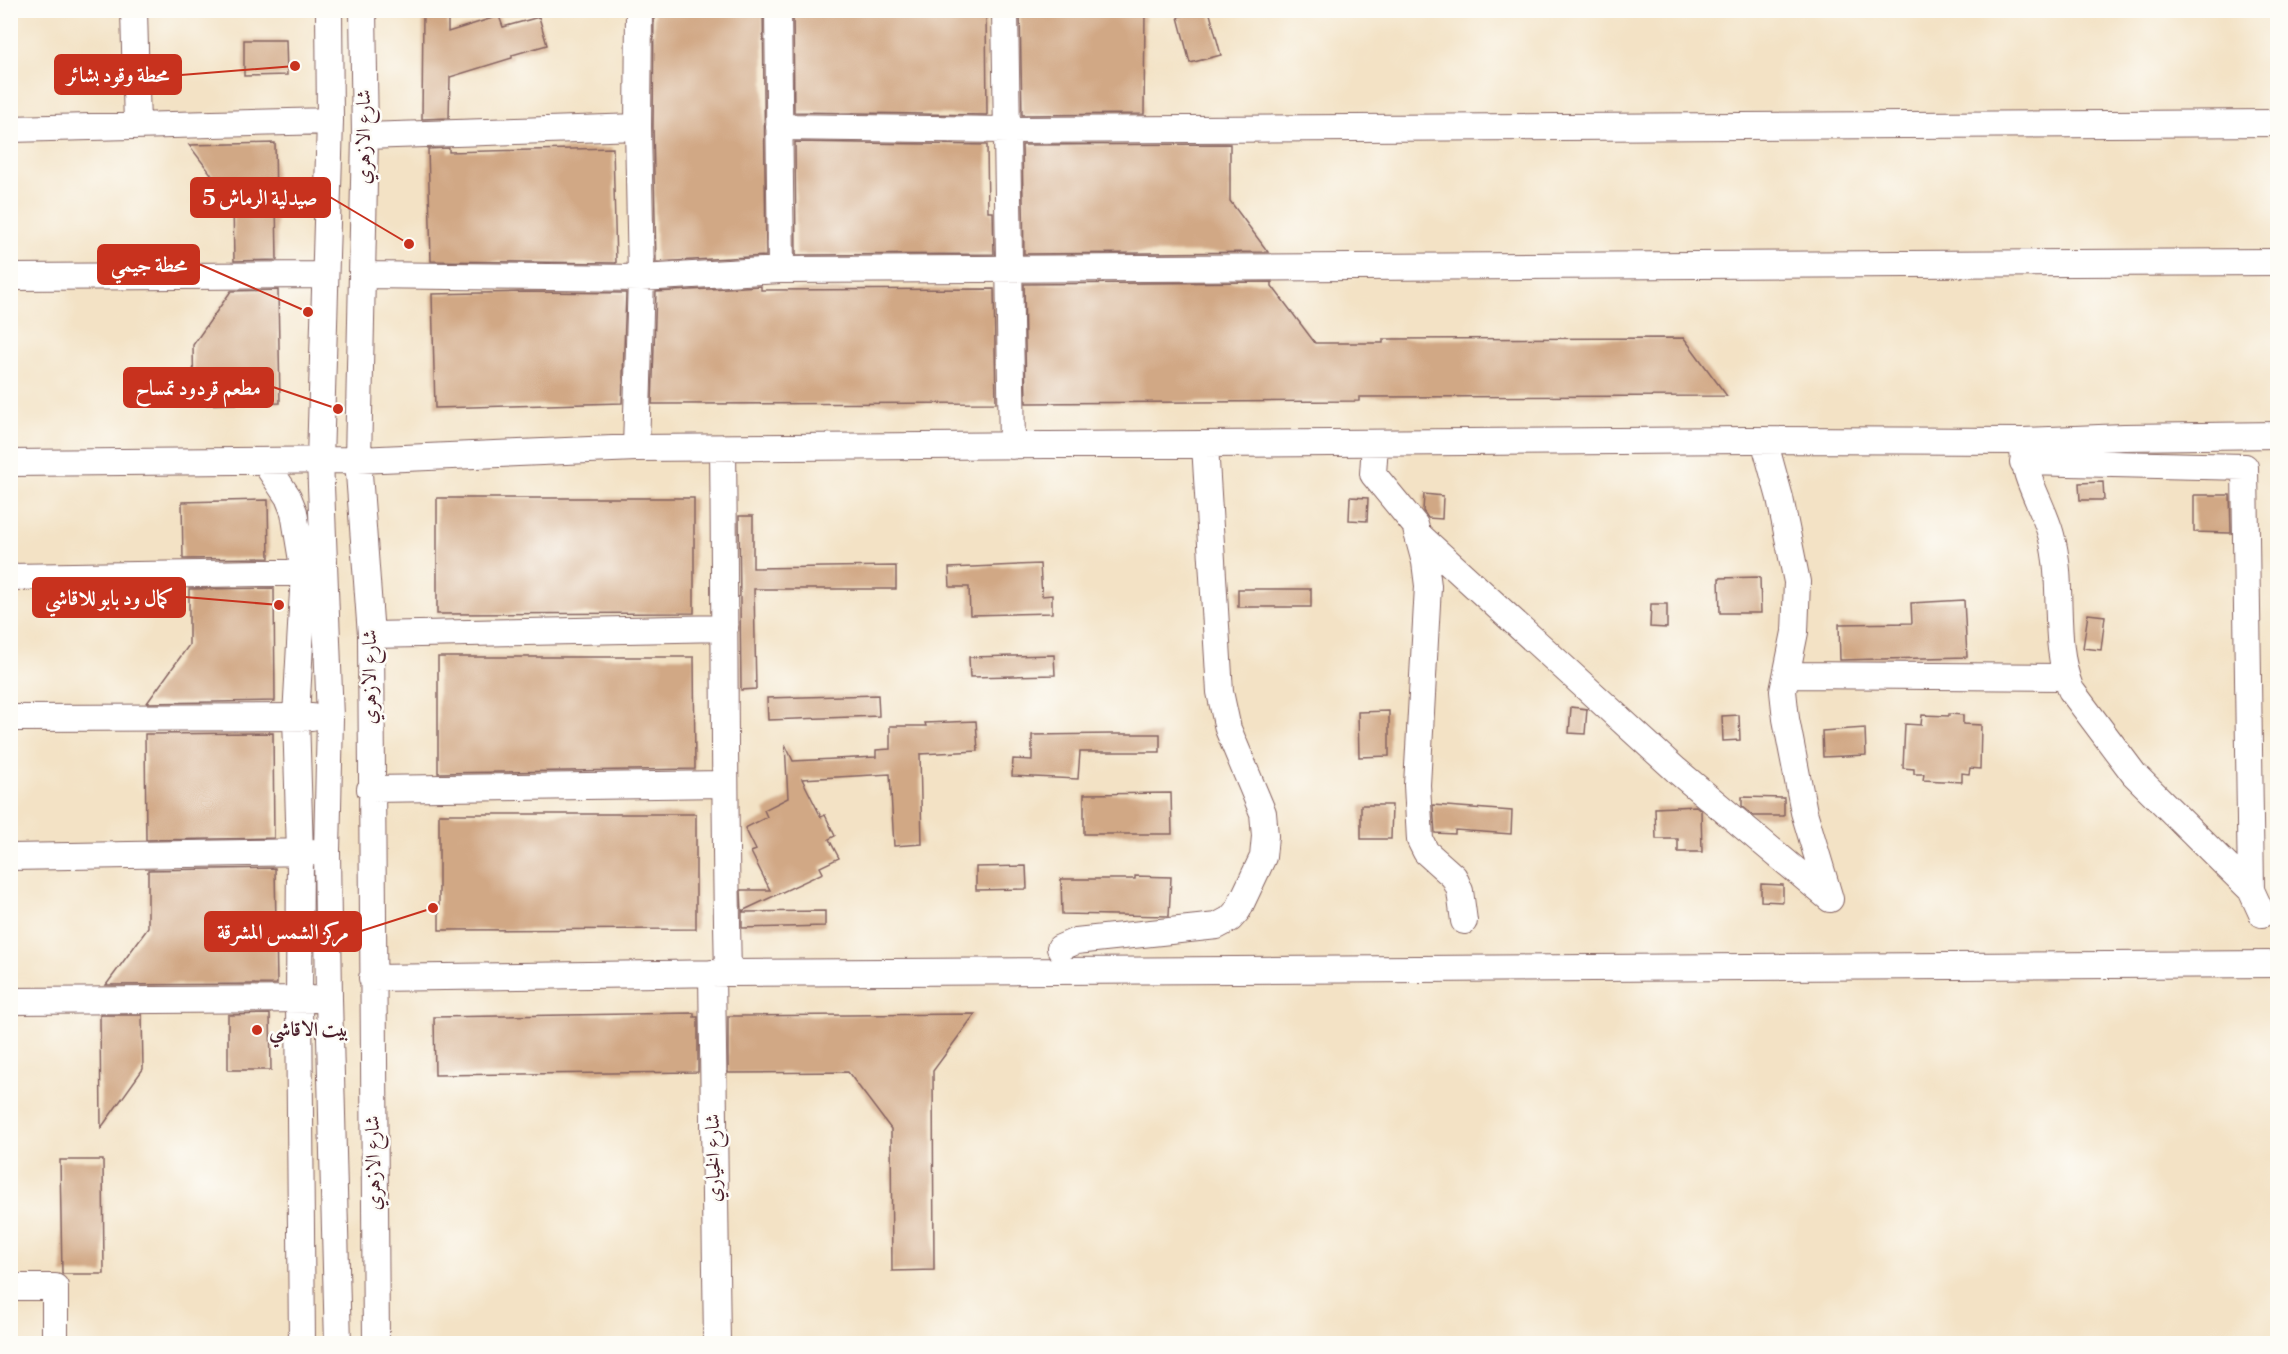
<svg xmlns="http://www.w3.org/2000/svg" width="2288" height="1354" viewBox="0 0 2288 1354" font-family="'Libre Bodoni',Amiri,serif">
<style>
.building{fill:#d1a885}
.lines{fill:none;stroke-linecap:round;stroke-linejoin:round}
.minor-casing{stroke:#856361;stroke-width:28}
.minor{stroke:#fff;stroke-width:26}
.poi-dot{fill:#c8321e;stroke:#fdfcf7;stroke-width:2}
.labels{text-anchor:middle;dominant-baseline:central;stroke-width:5;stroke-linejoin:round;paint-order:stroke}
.street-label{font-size:20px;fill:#4a1f2b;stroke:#fdfcf7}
.poi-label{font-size:20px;font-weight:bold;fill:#4a1f2b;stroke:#fdfcf7;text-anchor:start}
.leader{fill:none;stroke:#c8321e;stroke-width:2}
.callout-dot{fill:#c8321e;stroke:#fdfcf7;stroke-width:2}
.callout{fill:#c8321e;stroke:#c8321e;stroke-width:2}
.callout-label{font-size:21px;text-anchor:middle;font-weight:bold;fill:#fff}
</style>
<rect width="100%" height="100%" fill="#fdfcf7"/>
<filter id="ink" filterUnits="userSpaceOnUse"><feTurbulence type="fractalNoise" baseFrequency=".0167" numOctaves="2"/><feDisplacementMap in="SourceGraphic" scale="12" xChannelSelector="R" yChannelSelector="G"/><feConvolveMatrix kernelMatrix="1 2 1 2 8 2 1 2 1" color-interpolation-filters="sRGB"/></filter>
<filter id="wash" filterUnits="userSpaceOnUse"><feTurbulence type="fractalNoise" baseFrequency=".008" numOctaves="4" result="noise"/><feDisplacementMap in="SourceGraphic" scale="24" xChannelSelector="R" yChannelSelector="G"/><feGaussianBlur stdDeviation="1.35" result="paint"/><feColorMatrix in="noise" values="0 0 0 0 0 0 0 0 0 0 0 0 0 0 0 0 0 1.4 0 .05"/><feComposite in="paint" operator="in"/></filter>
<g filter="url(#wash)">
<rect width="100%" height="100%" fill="#f3e2c5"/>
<g id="blocks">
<path class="building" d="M423 10H448V32L499 16 503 27 539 17 547 45 512 55V58L450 77 449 118 422 119Z
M654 10H763L766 256 656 262 653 127Z
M793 10H986L987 115 794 112Z
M1020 10H1145L1144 114 1022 115Z
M1203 10H1209L1221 55 1190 63 1178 17Z
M244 40H286L287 75 244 76Z
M795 142 987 145 988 212H993L994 254 796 255Z
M275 143 277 260 234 261 233 203 189 145Z
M1230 144V201L1268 252 1024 254 1022 145Z
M449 148V152L613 148 616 263 431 261 428 149Z
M1272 282V286L1315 343H1383V339L1684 338 1727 396 1359 397V401L1026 403 1024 284Z
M761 286V290L994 289 996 403 652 404 656 292Z
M278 290 280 403 194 405 193 345 231 291Z
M524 292 626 293 622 403 435 408 432 294Z
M2103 482 2104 500H2080L2079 483Z
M1424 494 1443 496 1442 519 1428 518 1423 511Z
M2194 495H2230L2231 533 2194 532Z
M1350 497 1368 498 1367 521 1349 520Z
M437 498H694V613L437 614Z
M268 500 269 558 183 559 182 502Z
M739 516H753V568L896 566V589H754L756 689 741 690Z
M1040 564 1042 596 1052 595V613L970 615 969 587H950L949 568Z
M1760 577 1761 613H1720L1719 578Z
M274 588 275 701 147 703 189 645V589Z
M1238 589H1311V607H1238Z
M1964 600 1967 657 1840 660 1839 624 1912 623 1911 603Z
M1651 604H1667V628L1650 627Z
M2088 614 2105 616 2101 650 2083 648Z
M1054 655 1055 675 970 677 969 657Z
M438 657H694L695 769 438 773Z
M878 695 879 716 768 720 767 698Z
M1571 707 1587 709 1585 734 1569 733Z
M1389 711V756L1359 757 1358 712Z
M1949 714 1963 715V724L1981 725 1980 769 1970 768 1969 774 1962 773V782L1923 780 1924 774H1914V769L1903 768 1905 724 1921 725 1922 715 1949 716Z
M1739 715 1740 740 1723 741 1722 716Z
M976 721 978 751 920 754 922 844 894 846 890 774 802 779 821 817 825 815 835 836 829 839 839 858 820 867 823 873 742 911 741 890H770L751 852 756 850 745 828 767 817 764 810 788 798 785 744 793 761 876 757V750L890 749V726H926L925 723Z
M1865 728 1866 755 1823 757 1822 731Z
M273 733 274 838 146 840 145 734Z
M1114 734H1160V752H1080L1078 779 1012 776 1013 759 1032 760V735Z
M1171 793 1172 834H1084V794Z
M1742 797 1784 798V816H1754L1742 806Z
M1361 805H1392L1391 839H1361Z
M1433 805 1512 811 1511 834 1455 830V834L1435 833Z
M1696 806 1701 810 1702 852H1678V839H1656L1655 808Z
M439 814H696V929L439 930Z
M1026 866 1027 889 976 890V867Z
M275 868 277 984 106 985 148 928V870Z
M1135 876 1171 877 1169 916 1062 914 1061 879H1135Z
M1761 884 1783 885V902L1761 901Z
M825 911V926L742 928V912Z
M694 1013V1017H698V1072L435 1075 434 1017Z
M270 1014 271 1070H228V1015Z
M975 1014 933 1071 934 1270 892 1271 891 1129 848 1072 728 1073V1016Z
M100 1015H142L143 1069 101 1128Z
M60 1160H103L104 1274H62Z"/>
</g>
</g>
<g filter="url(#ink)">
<use href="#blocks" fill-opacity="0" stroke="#856361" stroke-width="1.5"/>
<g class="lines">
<defs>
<path id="minor" d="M134 10 137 126
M329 10 330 121 320 460 330 718 327 851 329 999 338 1344
M363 10 365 136 358 460 371 635 376 1344
M778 10 781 270
M1005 10 1012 446
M779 127 1007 130 2278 123
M10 129 330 121
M365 136 638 127
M362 275 641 278 781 270 2278 262
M10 277 324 275
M1764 440 1780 498 1797 582 1795 632 1783 691 1786 719 1804 812 1830 899
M1375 444 1373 474 1415 525 1425 562 1428 586 1417 785 1420 840 1426 852 1454 877 1460 891 1464 921
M2023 447C2023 478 2043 505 2051 535 2065 585 2051 641 2071 690L2134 774 2251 890 2262 914
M636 448 641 278 638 127 639 10
M723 448C725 623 724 798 728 973
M264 461 288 497 294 512 304 573 296 716 300 854 299 1000 302 1344
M2023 462 2245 467 2251 890
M10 463 358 460 636 448 1750 440 2023 441 2124 437 2278 435
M1419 535 1676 770 1830 899
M10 577 321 572
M371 635 725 628
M1787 675 2066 677
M10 718 312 717
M370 789 724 784
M10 857 315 852
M1060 948 1076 941 1217 926 1230 919 1238 910 1263 857 1265 836 1263 813 1228 729 1220 692 1205 445
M712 973 717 1344
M372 978 728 973 2278 964
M10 1001 316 999
M10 1287H55V1344"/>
</defs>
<use href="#minor" class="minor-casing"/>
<use href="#minor" class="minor"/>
</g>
</g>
<circle class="poi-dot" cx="257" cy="1030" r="6"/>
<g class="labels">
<g class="street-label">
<text transform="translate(364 137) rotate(-90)">شارع الازهري</text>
<text transform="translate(370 677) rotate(-90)">شارع الازهري</text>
<text transform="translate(714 1158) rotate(-91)">شارع الخياري</text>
<text transform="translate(374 1163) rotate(-91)">شارع الازهري</text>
</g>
<g class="poi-label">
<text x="269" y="1030">بيت الاقاشي</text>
</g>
</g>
<path class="leader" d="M295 66L181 75M409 244L330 197M308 312L199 264M338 409L273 387M279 605L185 597M433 908L361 931"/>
<g class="callout-dot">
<circle cx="295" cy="66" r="6"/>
<circle cx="409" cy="244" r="6"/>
<circle cx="308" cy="312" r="6"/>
<circle cx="338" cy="409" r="6"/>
<circle cx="279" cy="605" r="6"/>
<circle cx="433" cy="908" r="6"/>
</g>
<g class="callout">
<rect x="55" y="55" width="126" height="39" rx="6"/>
<rect x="191" y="178" width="139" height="39" rx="6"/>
<rect x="98" y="245" width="101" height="39" rx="6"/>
<rect x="124" y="368" width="149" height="39" rx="6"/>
<rect x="33" y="578" width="152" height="39" rx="6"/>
<rect x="205" y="912" width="156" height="39" rx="6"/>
</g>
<g class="callout-label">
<text x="118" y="82">محطة وقود بشائر</text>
<text x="260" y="205">صيدلية الرماش 5</text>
<text x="149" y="272">محطة جيمي</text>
<text x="198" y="395">مطعم قردود تمساح</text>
<text x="109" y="605">كمال ود بابو للاقاشي</text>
<text x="283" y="939">مركز الشمس المشرقة</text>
</g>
<rect width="2288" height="1354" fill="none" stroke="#fdfcf7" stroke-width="36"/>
</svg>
